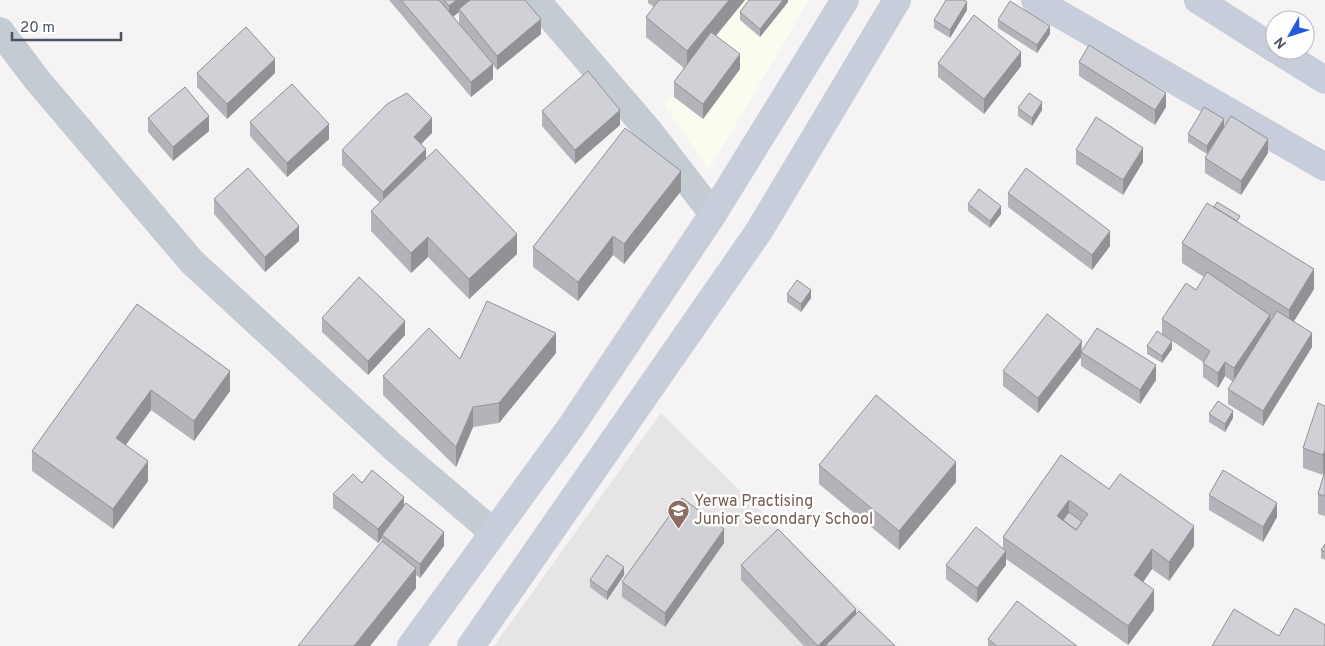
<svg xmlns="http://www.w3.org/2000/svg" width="1325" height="646" viewBox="0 0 1325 646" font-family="Overpass,sans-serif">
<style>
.commercial{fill:#fcfbef}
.education{fill:#e6e4e5}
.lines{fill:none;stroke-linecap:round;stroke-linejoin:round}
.street{stroke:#c5cbd3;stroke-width:28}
.secondary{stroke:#c7cdda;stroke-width:28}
.wall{fill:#b3b4b9;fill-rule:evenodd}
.shaded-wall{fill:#929296}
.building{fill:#d0d1d7;stroke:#929296;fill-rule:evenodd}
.labels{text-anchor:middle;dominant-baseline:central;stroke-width:5;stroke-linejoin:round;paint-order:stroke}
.education-label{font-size:16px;fill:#785e54;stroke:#fff;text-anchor:start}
</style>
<rect width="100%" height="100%" fill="#f5f3f3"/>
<path class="commercial" d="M729 0H809L709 170 665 106Z"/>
<path class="education" d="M661 413 897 646H494Z"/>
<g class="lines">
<path class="street" d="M536 0 649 131 713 214
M0 31 38 81 192 262 392 446 493 532"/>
<path class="secondary" d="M1035 0 1325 167
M1198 0 1275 49
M1277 50 1325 80
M411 646 570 428 713 214 845 0
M471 646 759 231 897 0"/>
</g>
<path class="wall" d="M389 0H525L541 34 497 70 493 65V79L471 97ZM459 12V24L453 17Z
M648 0H745L716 36 740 69 703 119 674 97V82L684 68 646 37V17L654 7 648 3Z
M788 0V2L760 37 740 20V12Z
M967 10 950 38 934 28V20Z
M998 20 1050 34 1037 53 998 28Z
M1079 62 1166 107 1155 125 1079 76Z
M938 63 1021 66 984 114 938 77Z
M197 73H275L227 119 197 87Z
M1018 108 1042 110 1032 126 1018 116Z
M542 111 620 125 575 164 542 126Z
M148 118 209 131 173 161 148 132Z
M250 122 329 139 287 177 250 136Z
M1224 127 1207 154 1188 142V134Z
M432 133 421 144 426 159 517 254 469 299 428 257 411 273 371 231V211L380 203 342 165V150Z
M1076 150 1143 162 1123 195 1076 164Z
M1268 153 1241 195 1205 173V158Z
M681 191 624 264 613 255 578 301 533 267V247Z
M1008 193 1110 246 1092 270 1008 207Z
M214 199 299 241 265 272 214 214Z
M968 204 1001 214 990 228 968 211Z
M1240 223 1314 289 1294 321 1312 347 1263 426 1228 404V389L1233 382 1225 376 1218 388 1203 377V362L1162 334V319L1196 290 1204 277 1182 263V243Z
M787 294 811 298 801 312 787 302Z
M137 304 230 391 194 441 151 410 126 445 148 481 113 529 32 471V451Z
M322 318 405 335 368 375 322 332Z
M1147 346 1172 349 1162 363 1147 354Z
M1082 350 1156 380 1140 404 1081 366V357L1038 413 1003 386V371Z
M556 353 499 423 473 427 456 467 383 395V376L460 359Z
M1325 406 1323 475 1303 468V448Z
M1209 414 1233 418 1225 432 1209 422Z
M1061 455 1109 489 1194 546 1169 581 1152 569 1143 582 1154 610 1128 645 1006 559V565L977 603 946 579V565L1003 548V537Z
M819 465 956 482 899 550 819 484Z
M1325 471V516L1318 514V494Z
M362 483 404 506 444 546 420 578 416 575V588L370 646H298L382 541V538L378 543 333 508V494Z
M1209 495 1277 517 1263 542 1209 510Z
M724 543 665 627 622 597V582Z
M1325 544V560L1321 558V550Z
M741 565 856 614 895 646H804L741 580Z
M624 575 607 600 590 587V580Z
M988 639 1077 646H988Z"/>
<path class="shaded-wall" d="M456 0H474L459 9V12L449 20V6Z
M729 0H745L687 70V51Z
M783 0H788V2L760 37V29Z
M967 2V10L950 38V30Z
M541 19V34L497 70V56Z
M1050 26V34L1037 53V45Z
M1021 52V66L984 114V99Z
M740 54V69L703 119V104Z
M275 59V73L227 119V104Z
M493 64V79L471 97V82Z
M1166 93V107L1155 125V110Z
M1042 102V110L1032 126V118Z
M620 110V125L575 164V150Z
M209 116V131L173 161V147Z
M432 118V133L414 151V137Z
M1224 119V127L1207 154V146Z
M329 124V139L287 177V163Z
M1268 139V153L1241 195V181Z
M1143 148V162L1123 195V180Z
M426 149V163L383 206V192Z
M681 171V191L624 264V244Z
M1001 206V214L990 228V221Z
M299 226V241L265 272V257Z
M1110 231V246L1092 270V255Z
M517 234V254L469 299V279Z
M613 236V255L578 301V282Z
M428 237V257L411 273V253Z
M1314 269V289L1289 329V310Z
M811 290V298L801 312V304Z
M1270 315V329L1234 382V368Z
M405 321V335L368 375V361Z
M556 333V353L499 423V403Z
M1312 333V347L1263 426V411Z
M1082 341 1081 357 1038 413V398Z
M1172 341V349L1162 363V356Z
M1225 362V376L1218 388V373Z
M1156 365V380L1140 404V390Z
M230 371V391L194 441V421Z
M151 390V410L116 458V438Z
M473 407V427L456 467V447Z
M1233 411V418L1225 432V424Z
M1325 450V470L1323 475V455Z
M148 461V481L113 529V509Z
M956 462V482L899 550V531Z
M404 497V512L382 535V538L378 543V529Z
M1069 500V520L1061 531 1057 516Z
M1277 503V517L1263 542V527Z
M1194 526V546L1169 581V562Z
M724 529V543L665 627V613Z
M444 532V546L420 578V564Z
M1152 549V569L1134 595V575Z
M1006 551V565L977 603V588Z
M624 567V575L607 600V592Z
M416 568V588L370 646H354Z
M1154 590V610L1128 645V626Z
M856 609V624L833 646H818Z"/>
<path class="building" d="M401 0H439L493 64 471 82Z
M444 0H456L449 6Z
M470 0H525L541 19 497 56 459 9Z
M659 0H729L687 51 646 17Z
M749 0H783L760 29 740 12Z
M946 0H964L967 2 950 30 934 20Z
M1010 1 1050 26 1037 45 998 20Z
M974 15 1021 52 984 99 938 63Z
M246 27 275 59 227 104 197 73Z
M711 32 740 54 703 104 674 82Z
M1089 45 1166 93 1155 110 1079 62Z
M588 71 620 110 575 150 542 111Z
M292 84 329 124 287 163 250 122Z
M185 87 209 116 173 147 148 118Z
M407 93 432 118 414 137 426 149 383 192 342 150 387 104Z
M1029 93 1042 102 1032 118 1018 108Z
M1204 107 1224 119 1207 146 1188 134Z
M1231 116 1268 139 1241 181 1205 158Z
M1096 117 1143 148 1123 180 1076 150Z
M625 128 681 171 624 244 613 236 578 282 533 247Z
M436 149 517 234 469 279 428 237 411 253 371 211Z
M248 168 299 226 265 257 214 199Z
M1026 168 1110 231 1092 255 1008 193Z
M979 189 1001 206 990 221 968 204Z
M1217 202 1240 216 1237 221 1214 207Z
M1207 203 1314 269 1289 310 1182 243Z
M1207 272 1270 315 1234 368 1225 362 1218 373 1203 363 1210 351 1162 319 1186 283 1196 290Z
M359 277 405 321 368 361 322 318Z
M797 280 811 290 801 304 787 294Z
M487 301 556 333 499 403 473 407 456 447 383 376 429 328 460 359Z
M137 304 230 371 194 421 151 390 116 438 148 461 113 509 32 451Z
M1277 311 1312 333 1263 411 1228 389Z
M1047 314 1082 341 1038 398 1003 371Z
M1097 328 1156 365 1140 390 1081 352Z
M1157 331 1172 341 1162 356 1147 346Z
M876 395 956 462 899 531 819 465Z
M1218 401 1233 411 1225 424 1209 414Z
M1318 403 1325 406V450L1323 455 1303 448Z
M1061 455 1109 489 1120 474 1194 526 1169 562 1152 549 1134 575 1154 590 1128 626 1003 537ZM1069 500 1088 514 1076 530 1057 516Z
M372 470 404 497 378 529 333 494 353 474 362 483Z
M1223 470 1277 503 1263 527 1209 495Z
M1325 471V496L1318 494Z
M682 498 724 529 665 613 622 582Z
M406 503 444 532 420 564 382 535Z
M1069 512 1082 522 1076 530 1063 520Z
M976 527 1006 551 977 588 946 565Z
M778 529 856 609 818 646 741 565Z
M382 541 416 568 354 646H298Z
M1325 544V552L1321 550Z
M607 555 624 567 607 592 590 580Z
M1017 601 1077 646H997L988 639Z
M1295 608 1325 625V646H1212L1234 609 1279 636Z
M859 611 895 646H825Z"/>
<defs>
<symbol id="school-pin" viewBox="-11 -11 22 30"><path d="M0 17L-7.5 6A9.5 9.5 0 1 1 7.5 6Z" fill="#8d6e63" stroke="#fff"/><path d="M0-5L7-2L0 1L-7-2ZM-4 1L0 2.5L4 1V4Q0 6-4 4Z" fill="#fff"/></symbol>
</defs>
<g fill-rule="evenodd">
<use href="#school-pin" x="666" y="498" width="25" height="34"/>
</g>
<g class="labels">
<g class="education-label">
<text x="694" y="502">Yerwa Practising<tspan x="694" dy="18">Junior Secondary School</tspan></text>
</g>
</g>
<g transform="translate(1290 35) rotate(231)"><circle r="24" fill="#ffffff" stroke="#b7babf"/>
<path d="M0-4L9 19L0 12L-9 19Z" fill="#2359df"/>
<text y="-8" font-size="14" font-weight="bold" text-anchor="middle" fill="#4b5360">N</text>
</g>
<path d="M12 32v8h109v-8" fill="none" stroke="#4b5360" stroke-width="2.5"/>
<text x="20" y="32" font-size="15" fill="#4b5360" stroke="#ffffff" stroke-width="4" paint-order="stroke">20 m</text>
</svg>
